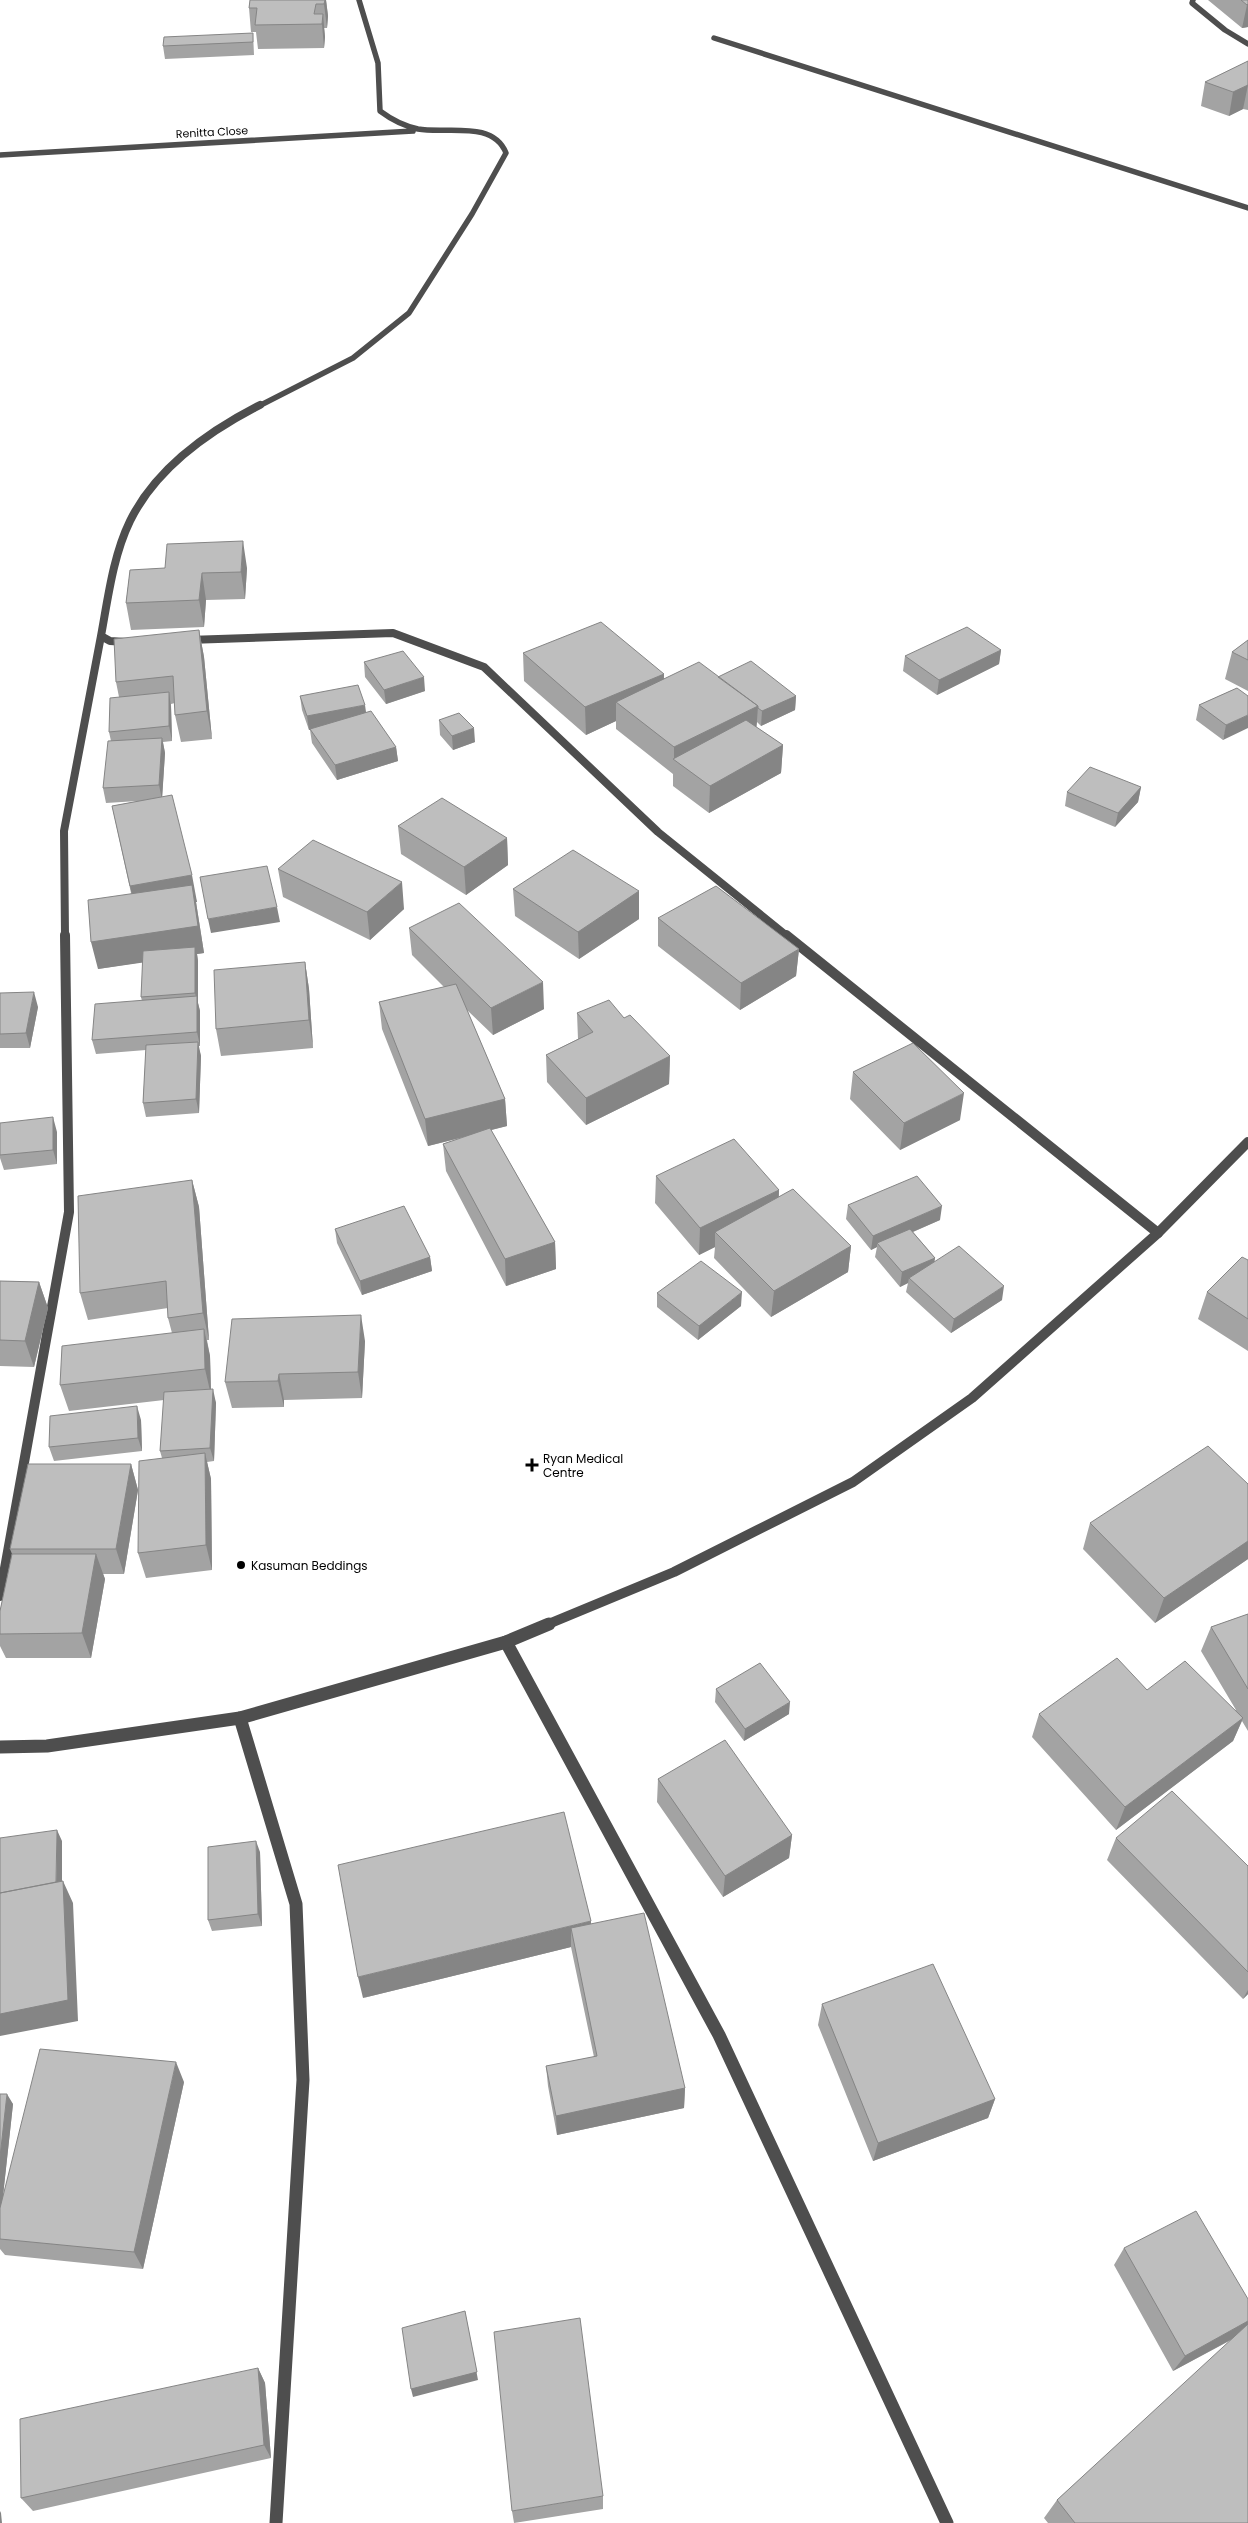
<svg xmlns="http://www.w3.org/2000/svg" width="1248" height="2523" viewBox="0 0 1248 2523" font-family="Poppins,sans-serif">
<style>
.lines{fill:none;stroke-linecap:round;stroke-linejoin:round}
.minor-far3{stroke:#4e4e4e;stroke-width:5.5}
.minor-far2{stroke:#4e4e4e;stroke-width:8}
.minor-far1{stroke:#4e4e4e;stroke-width:10}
.minor{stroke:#4e4e4e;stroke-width:13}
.tertiary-far1{stroke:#4e4e4e;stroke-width:10}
.tertiary{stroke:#4e4e4e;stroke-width:13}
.wall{fill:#a3a3a3}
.shaded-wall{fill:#858585}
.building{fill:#bebebe;stroke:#858585}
.poi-dot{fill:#000;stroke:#fff;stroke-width:2}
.labels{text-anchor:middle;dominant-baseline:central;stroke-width:4;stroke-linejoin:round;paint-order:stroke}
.far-street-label{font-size:11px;fill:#000;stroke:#fff}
.poi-label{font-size:12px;fill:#000;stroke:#fff;text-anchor:start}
</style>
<rect width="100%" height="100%" fill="#fff"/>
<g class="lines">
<path class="minor-far3" d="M1193 0 1192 3 1225 30 1248 44
M714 38 1248 208
M0 155 413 131
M257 407 353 358 409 313 472 214 506 153C493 120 447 134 418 129 404 126 392 120 380 111L378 63 359 0"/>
<path class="minor-far2" d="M188 640 393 633 484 667 658 832 787 936
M126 642 110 641 101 636C108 598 113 556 130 521 156 468 209 431 260 405
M65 936 64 831 101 636"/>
<path class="minor-far1" d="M786 935 1158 1233
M0 1596 69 1212 65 935"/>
<path class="minor" d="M506 1642 719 2035 947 2523
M240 1718 296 1904 303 2080 276 2523"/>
<path class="tertiary-far1" d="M546 1625 674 1572 853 1482 972 1398 1158 1233 1248 1142"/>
<path class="tertiary" d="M0 1747 47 1746 240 1718 506 1642 549 1624"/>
</g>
<path class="wall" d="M250 0H326L328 16 327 28H324L325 37 324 48 258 49 256 32H251L249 8Z
M1208 0H1248V27L1242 28Z
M253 33 254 55 165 59 163 46Z
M1248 61V110L1243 109 1229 116 1201 106 1205 82Z
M247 568 245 599 206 600 204 627 131 630 126 603 130 570Z
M199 630 204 657 212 739 181 742 175 715V703L171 704 172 741 163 742 165 753 162 797 197 902H196L204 953 197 954 198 961V1003L200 1011V1046H198L201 1056 199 1113 146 1117 143 1103 146 1050 96 1054 92 1040 142 1001 141 997 143 962 98 969 131 893 112 806 138 801 106 803 103 788 111 741 109 732 119 697 116 682Z
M1248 640V691L1225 679 1232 652Z
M1001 650 999 664 937 695 903 671 905 656Z
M523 653 664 674V679L718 677 796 696 795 710 761 726 757 722 756 727 783 745 781 773 709 813 673 786V774L616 729V721L586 735 524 681Z
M364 662 425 691 386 704 365 677Z
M1237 688 1223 740 1196 720 1199 705Z
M300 696 366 712 396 747 398 761 337 780 312 743 310 730H309L302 710Z
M439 720 475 742 453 750 440 735Z
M1141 787 1138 802 1115 827 1065 806 1067 792Z
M398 826 507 838 508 865 466 895 401 854Z
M278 869 404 909 370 940 283 897Z
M513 889 639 891V919L579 959 515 916Z
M658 918 799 949 796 976 740 1010 658 946Z
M409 928 544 1009 493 1035 467 1010 505 1099 507 1126 491 1130 555 1242 556 1269 506 1286 446 1171 443 1144 468 1136 428 1146 382 1029 379 1002 444 987 412 955Z
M305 962 309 989 313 1048 221 1056 216 1029Z
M0 993 38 1007 30 1048H0Z
M577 1013 624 1018 670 1056 669 1084 586 1125 547 1082 546 1055 578 1039Z
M853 1072 960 1120 900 1150 850 1099Z
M0 1123 57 1132V1164L4 1170 0 1158Z
M656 1176 779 1190V1197L851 1246 848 1272 771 1317 714 1258 715 1247 699 1255 655 1203Z
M192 1180 199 1207 209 1340H207L210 1356 211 1389 216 1403 214 1461 207 1462 211 1479 212 1570 146 1578 138 1553 162 1458 160 1451 164 1400 69 1411 60 1385 172 1333 168 1318V1308L88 1320 80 1293Z
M848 1205 940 1220 913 1232 935 1258 934 1261 1002 1300 951 1333 906 1292 908 1283 900 1287 875 1257 877 1247 871 1250 846 1219Z
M335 1229 430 1257 432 1271 362 1295 337 1243Z
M1248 1260V1351L1198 1319 1207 1292Z
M0 1281 39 1282 48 1308 34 1367 0 1366Z
M657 1293 741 1306 698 1340 657 1307Z
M365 1341 362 1398 284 1400V1407L232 1408 225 1382Z
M141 1420 142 1451 54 1461 49 1447Z
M131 1464 138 1490 124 1574H103L105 1579 91 1658H6L0 1646V1611L12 1554 10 1549Z
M1248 1484V1559L1155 1623 1083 1549 1090 1523Z
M1248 1614V1731L1242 1721 1233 1741 1116 1830 1032 1737 1039 1714 1147 1690 1236 1710 1201 1651 1211 1627Z
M716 1689 789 1714 744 1741 715 1702Z
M658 1779 792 1835 789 1858 723 1897 657 1802Z
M1116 1838 1248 1866V1994L1243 1999 1107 1860Z
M260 1852 262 1926 212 1931 208 1920Z
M591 1921V1924L685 2088 684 2108 557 2135 548 2086 546 2066 594 2057 571 1947 363 1998Z
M822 2004 995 2099 988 2118 873 2161 818 2025Z
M184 2082 143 2269 5 2255 0 2249V2094L13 2104 3 2195Z
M1124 2248 1248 2299V2523H1048L1044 2518 1057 2500 1233 2339 1173 2371 1114 2265Z
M258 2368 265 2383 271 2458 33 2511 21 2498Z
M603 2496V2509L514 2523 512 2511Z"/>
<path class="shaded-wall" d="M325 0H326L328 16 327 28 324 4Z
M1248 4V27L1242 28 1247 5Z
M323 14 325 37 324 48 322 24Z
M1248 85 1243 109 1229 116 1233 92Z
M243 541 247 568 245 599 241 572Z
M202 573 206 600 204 627 199 600Z
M199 630 204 657 212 739 207 711Z
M1001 650 999 664 937 695 939 680Z
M664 674 663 701 616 702V721L586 735 585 707Z
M424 677 425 691 386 704 384 690Z
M169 692 171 707 172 741 169 726Z
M796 696 795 710 761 726 762 711Z
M365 705 367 719 310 729V730H309L307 716Z
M758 706 756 734 674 759V747Z
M1248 715V728L1223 740 1226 725Z
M474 728 475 742 453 750 452 736Z
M162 738 165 753 162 800 159 785Z
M783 745 781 773 709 813 710 786Z
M396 747 398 761 337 780 335 765Z
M1141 787 1138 802 1115 827 1118 813Z
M507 838 508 865 466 895 464 867Z
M192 875 197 902H196L204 953 197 954 198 961V1003L200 1011V1046L197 1032V1001L195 993V955L98 969 91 942 136 913 130 886Z
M402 882 404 909 370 940 367 912Z
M639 891V919L579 959 578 932Z
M277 907 280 922 211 933 208 919Z
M799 949 796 976 740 1010 741 983Z
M305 962 309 989 313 1048 309 1020Z
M543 982 544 1009 493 1035 491 1008Z
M34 992 38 1007 30 1048 26 1033Z
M198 1042 201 1056 199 1113 196 1099Z
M670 1056 669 1084 586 1125V1098Z
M964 1093 960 1120 900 1150 904 1123Z
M505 1099 507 1126 428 1146 425 1119Z
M53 1117 57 1132V1164L53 1150Z
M192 1180 199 1207 209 1340 203 1313Z
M779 1190 777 1217 715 1232V1247L699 1255 700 1228Z
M942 1206 940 1220 880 1246 877 1243V1247L871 1250 873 1236Z
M555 1242 556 1269 506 1286 505 1259Z
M851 1246 848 1272 771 1317 774 1291Z
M430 1257 432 1271 362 1295 360 1281Z
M935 1258 933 1272 909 1278 908 1283 900 1287 902 1272Z
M39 1282 48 1308 34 1367 25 1341Z
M1004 1286 1002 1300 951 1333 954 1319Z
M742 1292 741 1306 698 1340 699 1326Z
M361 1315 365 1341 362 1398 358 1372Z
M204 1329 210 1356 211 1395 205 1369Z
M279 1374 284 1400V1407L278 1381Z
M213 1389 216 1403 214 1461 210 1448Z
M137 1406 141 1420 142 1451 138 1438Z
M205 1453 211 1479 212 1570 206 1545Z
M131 1464 138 1490 124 1574 116 1549Z
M1248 1541V1559L1155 1623 1164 1598Z
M96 1554 105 1579 91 1658 82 1633Z
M790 1702 789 1714 744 1741 745 1729Z
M1243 1718 1233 1741 1116 1830 1125 1807Z
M57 1830 62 1841V1899L56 1887Z
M792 1835 789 1858 723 1897 725 1876Z
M256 1841 260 1852 262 1926 258 1914Z
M63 1881 73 1903 78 2021 0 2036V2014Z
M591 1921V1942L571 1928V1947L363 1998 358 1977Z
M1248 1990V1994L1243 1999Z
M176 2062 184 2082 143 2269 134 2252Z
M685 2088 684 2108 557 2135 556 2116Z
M7 2094 13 2104 0 2224V2157Z
M995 2099 988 2118 873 2161 878 2143Z
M465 2311 478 2380 413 2397 411 2389Z
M1248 2321V2328L1245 2332 1173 2371 1185 2356Z
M258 2368 265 2383 271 2458 264 2445Z
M0 2511 1 2513 2 2523H0Z"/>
<path class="building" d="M250 0H325L324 4H316L314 14H323L322 24 255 25 257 8H249Z
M1241 0H1248V4L1247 5Z
M253 33V42L163 46 164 37Z
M1248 61V85L1233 92 1205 82Z
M243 541 241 572 202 573 199 600 126 603 130 570 165 568 167 544Z
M601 622 664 674 585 707 523 653Z
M967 627 1001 650 939 680 905 656Z
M199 630 207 711 175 715 173 676 116 682 114 639Z
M1248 640V660L1232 652Z
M403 651 424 677 384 690 364 662Z
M751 661 796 696 762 711 758 708V706L718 677Z
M699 662 758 706 674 747 616 702Z
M358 685 365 705 307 716 300 696Z
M1237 688 1248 696V715L1226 725 1199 705Z
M169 692V726L109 732 110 698Z
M371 711 396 747 335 765 310 729Z
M459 713 474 728 452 736 439 720Z
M746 720 783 745 710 786 673 759Z
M162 738 159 785 103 788 108 741Z
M1090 767 1141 787 1118 813 1067 792Z
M172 795 192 875 130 886 112 806Z
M442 798 507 838 464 867 398 826Z
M313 840 402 882 367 912 278 869Z
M573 850 639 891 578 932 513 889Z
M267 866 277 907 208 919 200 877Z
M192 885 198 926 91 942 88 900Z
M716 886 799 949 741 983 658 918Z
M459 903 543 982 491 1008 409 928Z
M195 947V993L141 997 143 951Z
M305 962 309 1020 216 1029 214 970Z
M456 984 505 1099 425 1119 379 1002Z
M34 992 26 1033 0 1034V993Z
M197 996V1032L92 1040 95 1004Z
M609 1000 624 1018 630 1015 670 1056 586 1098 546 1055 593 1032 577 1013Z
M198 1042 196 1099 143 1103 146 1045Z
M913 1043 964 1093 904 1123 853 1072Z
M53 1117V1150L0 1155V1123Z
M490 1128 555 1242 505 1259 443 1144Z
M734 1139 779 1190 700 1228 656 1176Z
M917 1176 942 1206 873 1236 848 1205Z
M192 1180 203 1313 168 1318 166 1281 80 1293 78 1196Z
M793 1189 851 1246 774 1291 715 1232Z
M404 1206 430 1257 360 1281 335 1229Z
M910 1229 935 1258 902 1272 877 1243Z
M959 1246 1004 1286 954 1319 909 1278Z
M1242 1257 1248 1260V1319L1207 1292Z
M701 1261 742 1292 699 1326 657 1293Z
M0 1281 39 1282 25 1341 0 1340Z
M361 1315 358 1372 279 1374 278 1381 225 1382 232 1319Z
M204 1329 205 1369 60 1385 62 1346Z
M213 1389 210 1448 160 1451 164 1392Z
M137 1406 138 1438 49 1447 50 1416Z
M1208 1446 1248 1484V1541L1164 1598 1090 1523Z
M205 1453 206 1545 138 1553 139 1461Z
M28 1464H131L116 1549H10Z
M12 1554H96L82 1633 0 1634V1611Z
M1248 1614V1689L1211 1627Z
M1117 1658 1147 1690 1185 1661 1243 1718 1125 1807 1039 1714Z
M760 1663 790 1702 745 1729 716 1689Z
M725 1740 792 1835 725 1876 658 1779Z
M1172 1791 1248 1866V1972L1116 1838Z
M564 1812 591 1921 358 1977 338 1865Z
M57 1830 56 1882 0 1893V1838Z
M256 1841 258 1914 208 1920V1847Z
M63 1881 68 2000 0 2014V1893Z
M644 1913 685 2088 556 2116 546 2066 597 2056 571 1928Z
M933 1964 995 2099 878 2143 822 2004Z
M40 2049 176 2062 134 2252 0 2239V2208Z
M0 2094H7L0 2157Z
M1196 2211 1248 2299V2321L1185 2356 1124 2248Z
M465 2311 477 2372 411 2389 402 2328Z
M580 2318 603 2496 512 2511 494 2332Z
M1248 2324V2523H1075L1057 2500Z
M258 2368 264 2445 21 2498 20 2419Z"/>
<g class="poi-dot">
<path d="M529.5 1457.5h5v5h5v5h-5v5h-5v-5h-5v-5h5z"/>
<circle cx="241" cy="1565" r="5"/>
</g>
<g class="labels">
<g class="far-street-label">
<text transform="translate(212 132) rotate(-3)">Renitta Close</text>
</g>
<g class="poi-label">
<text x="543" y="1458">Ryan Medical<tspan x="543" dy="14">Centre</tspan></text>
<text x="251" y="1565">Kasuman Beddings</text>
</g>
</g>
</svg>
